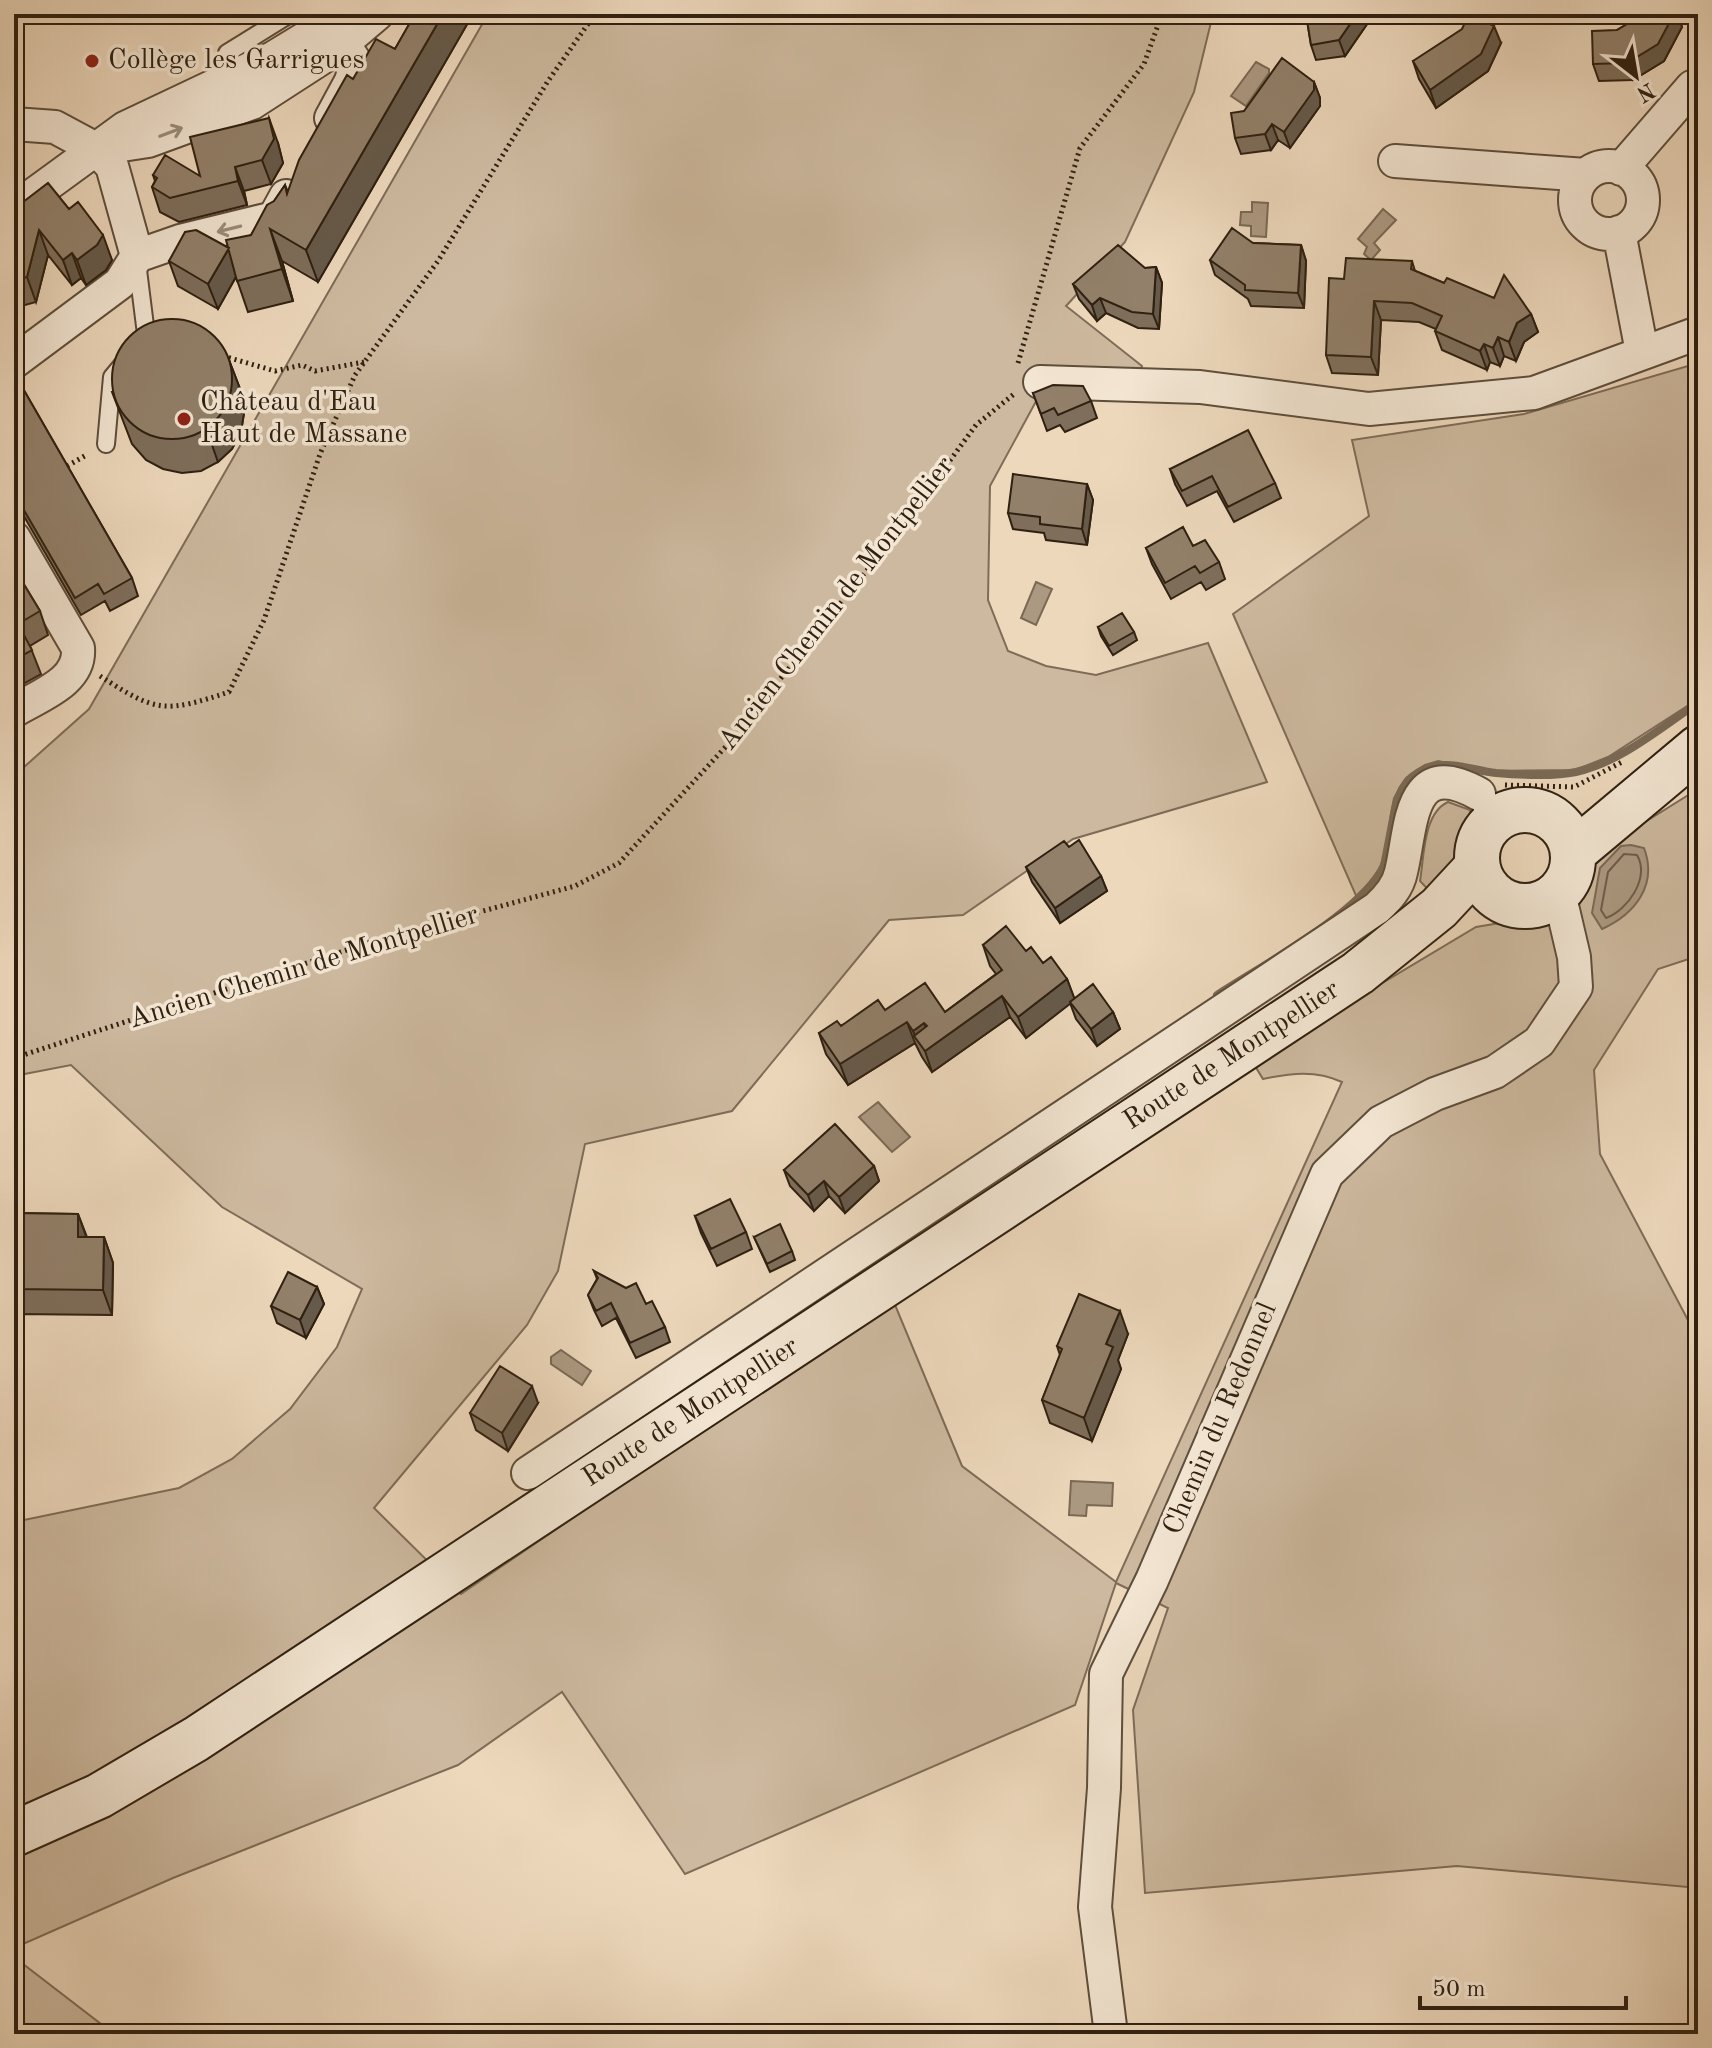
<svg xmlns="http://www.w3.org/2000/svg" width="1712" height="2048" viewBox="0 0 1712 2048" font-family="'Old Standard TT',serif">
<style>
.green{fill:#cdb99f;stroke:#7e6c58;stroke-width:2}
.water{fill:#ac9982;stroke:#7a6955;stroke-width:2}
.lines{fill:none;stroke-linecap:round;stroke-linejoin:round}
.shore{stroke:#6e5c4a;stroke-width:2}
.stream{stroke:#7a6955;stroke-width:8}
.lane-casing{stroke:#5e4e3c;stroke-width:20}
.street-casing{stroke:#5e4e3c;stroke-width:36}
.secondary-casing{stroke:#2f2011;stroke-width:48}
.path{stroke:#2f2011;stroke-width:5;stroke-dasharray:2 4;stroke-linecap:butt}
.lane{stroke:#f3e6d3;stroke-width:16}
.street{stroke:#f3e6d3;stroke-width:32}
.secondary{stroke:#f3e6d3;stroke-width:44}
.wall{fill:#7e6e5b;stroke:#2f2011;stroke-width:2}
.shaded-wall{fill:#665a4a;stroke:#2f2011;stroke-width:2}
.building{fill:#92806a;stroke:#2f2011;stroke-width:2}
.oneway{stroke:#9b8d7c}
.poi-dot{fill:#8f2418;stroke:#f3e6d3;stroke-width:3}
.labels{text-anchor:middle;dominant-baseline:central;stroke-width:7;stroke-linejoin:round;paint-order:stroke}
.poi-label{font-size:28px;fill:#2f2011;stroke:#f3e6d3;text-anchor:start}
.street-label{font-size:28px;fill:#2f2011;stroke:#f3e6d3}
</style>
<rect width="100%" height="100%" fill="#edd8bc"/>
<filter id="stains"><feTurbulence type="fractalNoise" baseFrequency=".0025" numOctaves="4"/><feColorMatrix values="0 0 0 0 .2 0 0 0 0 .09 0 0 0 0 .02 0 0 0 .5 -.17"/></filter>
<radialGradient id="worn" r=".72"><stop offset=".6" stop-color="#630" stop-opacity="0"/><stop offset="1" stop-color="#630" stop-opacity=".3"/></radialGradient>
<path class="green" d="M488 14H1213L1194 92 1125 242 1066 306 1142 366 1129 397 1040 394 990 486 988 600 1008 651 1046 666 1096 675 1208 643 1267 782 1073 839 963 915 889 920 732 1111 585 1144 558 1271 527 1325 374 1508 461 1594 893 1300 962 1466 1116 1582 1342 1082C1316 1070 1291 1073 1263 1079L1252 1061 1476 927 1512 921 1541 926 1576 899 1589 857 1698 789V956L1658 969 1594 1070 1600 1154 1698 1339V1888L1457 1866 1145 1893 1133 1710 1168 1608 1116 1583 1075 1705 685 1874 562 1692 458 1765 173 1878 14 1948V1522L179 1488 232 1459 290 1409 337 1347 362 1289 222 1207 71 1065 14 1076V776L89 709Z
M1698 363V699L1608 757 1575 770 1489 771 1438 761 1425 765 1406 778 1394 798 1380 871 1357 898 1233 614 1369 516 1352 440 1524 414Z
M1448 802 1470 810C1475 845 1453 869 1435 897L1420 881C1424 858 1423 813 1448 802Z
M14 1957 114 2034H14Z"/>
<path class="water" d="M1256 62 1269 69V73L1246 106 1231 96Z
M1252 202 1268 203 1266 237 1251 236V226L1240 225 1241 212H1252Z
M1383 209 1396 220 1374 243 1380 250 1371 260 1364 254 1367 247 1358 239Z
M1036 582 1052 589 1036 625 1021 618Z
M1631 845 1644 848C1658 885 1635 914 1602 929L1592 913 1600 868 1621 846Z
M878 1102 910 1137 892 1152 859 1117Z
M561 1350 591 1371 582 1385 551 1364V1357Z
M1071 1481 1113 1483 1112 1506 1087 1505 1086 1516 1069 1515Z"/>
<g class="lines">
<path class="shore" d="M1624 854 1637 855C1650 878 1628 910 1606 918L1601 910 1608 872Z"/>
<path class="stream" d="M1217 995C1263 965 1354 916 1381 871 1399 840 1383 793 1419 772 1444 757 1470 770 1496 773 1520 775 1553 777 1576 772 1621 762 1660 728 1698 703"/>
<defs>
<path id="lane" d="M221 83 227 53 290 14
M137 262 146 334 138 344
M106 444 112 377 122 365
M1479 794 1486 829
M1479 794 1508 812"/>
<path id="street" d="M331 118 351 81 356 63 343 43
M14 124 55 127 96 149 148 141 252 103 337 48 377 14
M96 149 112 166 137 256
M1395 161 1586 175
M1575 200a34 34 0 1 1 68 0a34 34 0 1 1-68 0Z
M1621 169 1692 87
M14 209 125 128 273 58 314 33 336 14
M1619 232 1642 352
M14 362 120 283 137 256 180 241 274 218 286 196
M1040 382 1200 387 1369 409 1534 393 1698 333
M14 538 78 648C81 682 40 695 14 711
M528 1473 1377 908C1388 898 1398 887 1401 872 1412 827 1408 754 1479 794
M1111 2034 1095 1907 1104 1788 1106 1674 1152 1580 1327 1174 1381 1122 1435 1094 1495 1072 1539 1042 1576 987 1574 957 1559 893"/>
<path id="secondary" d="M1477 858a48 48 0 1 1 96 0a48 48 0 1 1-96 0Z
M1574 852 1698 748
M14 1834 99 1796 196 1739 1358 973 1439 908 1477 867"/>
</defs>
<use href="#lane" class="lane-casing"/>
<use href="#street" class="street-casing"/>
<use href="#secondary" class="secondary-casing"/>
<path class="path" d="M165 14 173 23
M223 356 275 371 302 365 315 371 364 362
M1018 363 1080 148 1144 64 1162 14
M62 469 88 454
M100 676C157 713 165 713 229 692L264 620 320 454 355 375 438 261 548 81 595 14
M1505 785 1574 787 1624 761
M14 1058 387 937 575 886 619 863 730 742 899 530 976 425 1014 394"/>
<use href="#lane" class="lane"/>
<use href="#street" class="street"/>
<use href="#secondary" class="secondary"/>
</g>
<path class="wall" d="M15 14H41V15L17 21Z
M415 14H473L318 282 282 261 293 301 248 312 236 277 218 309 178 286 169 261 228 248 251 235 285 185 288 192 353 79 395 49Z
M1306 14H1374L1345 56 1316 60 1311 45Z
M1636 14H1677L1682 27 1664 61 1633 80 1599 81 1593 64 1617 30 1632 21Z
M1501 43 1488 71 1436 108 1419 79 1413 61Z
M1314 82 1320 98V106L1290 148 1278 140 1271 150 1241 154 1235 138 1244 111Z
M278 143 283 163 271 184 244 191 247 205 179 222 160 212 152 187 155 181 153 175 200 176Z
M14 209H69L112 260 106 270 86 285 81 278 72 285 48 255 36 302 14 308Z
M1253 243 1301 245 1306 261 1304 308 1251 306 1248 299 1215 275 1210 260Z
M1412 261 1415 271 1444 283 1531 314 1538 332 1524 342 1516 361 1504 356 1500 366 1490 362 1487 370 1442 350 1435 331 1436 329 1419 322 1381 320 1378 375 1332 373 1326 355 1344 279Z
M1156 267 1162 283 1159 329 1138 328 1106 313 1097 321 1079 299 1073 284 1145 268Z
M229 360 242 394 244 413 241 432 232 449 218 462 201 471 182 473 163 469 146 460 132 444 112 392Z
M14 373 132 578 138 596 110 611 105 601 81 615 14 499Z
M1033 393 1091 401 1097 418 1065 432 1060 425 1047 431Z
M1170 469 1275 483 1281 498 1234 522 1217 491 1187 506 1175 484Z
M1087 484 1093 500 1087 545 1046 540 1044 533 1013 529 1008 513Z
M1193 546 1219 562 1225 579 1206 590 1201 582 1171 599 1152 564 1146 548Z
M14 568 40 611 48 635 30 646 41 674 14 689Z
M1098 627 1134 632 1137 640 1113 655 1101 636Z
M1069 847 1101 876 1107 891 1060 923 1032 882 1026 867Z
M983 945 1026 951 1067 979 1074 998 1113 1012 1120 1029 1097 1046 1076 1019 1070 1003 1026 1038 1010 1017 932 1072 922 1057 915 1043 848 1085 826 1054 819 1033 885 1010 945 1012 996 974 990 966Z
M874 1166 879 1181 845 1213 829 1196 814 1211 790 1186 784 1170Z
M14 1213 78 1214 87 1237H104L113 1263 112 1315 14 1314 23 1380 14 1382Z
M695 1216 746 1232 752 1249 717 1266 701 1233Z
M754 1237 792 1251 795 1260 770 1272Z
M594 1271 646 1304 665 1327 670 1342 636 1358 616 1318 602 1326 594 1310 588 1295 597 1279Z
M317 1287 324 1304 306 1338 277 1323 271 1306Z
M1128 1334 1118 1360 1121 1369 1092 1441 1050 1423 1042 1400 1060 1355 1057 1346Z
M538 1403 508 1451 476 1430 470 1413Z"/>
<path class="shaded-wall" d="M443 14H473L318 282 306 250Z
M1357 14H1374L1345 56 1339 40Z
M1674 14H1677L1682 27 1664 61 1633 80 1627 63Z
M1494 26 1501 43 1488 71 1436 108 1430 90Z
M1314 82 1320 98V106L1290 148 1284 132Z
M269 118 278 143 283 163 271 184 262 160Z
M1272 124 1278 140 1271 150 1265 134Z
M235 167 244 191 247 205 238 181Z
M270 229 282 261 293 301 282 269Z
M39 230 48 255 36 302 27 277Z
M103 235 112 260 106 270 86 285 77 260Z
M1301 245 1306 261 1304 308 1298 293Z
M229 248 238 273 218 309 208 284Z
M72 253 81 278 72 285 63 260Z
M1156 267 1162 283 1159 329 1153 314Z
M1100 298 1106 313 1097 321 1092 305Z
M1374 301 1381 320 1378 375 1371 357Z
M1531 314 1538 332 1524 342 1516 361 1509 342 1517 323Z
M14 316 18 327 14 330Z
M1498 337 1504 356 1500 366 1493 348Z
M1484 344 1490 362 1487 370 1480 351Z
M229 360 242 394 244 413 241 432 232 449 218 462 206 428Z
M1087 484 1093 500 1087 545 1082 529Z
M1101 876 1107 891 1060 923 1055 908Z
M1067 979 1075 1000 1026 1038 1018 1017Z
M1002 996 1010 1017 932 1072 925 1051Z
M1113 1012 1120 1029 1097 1046 1091 1029Z
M907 1022 915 1043 848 1085 840 1064Z
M924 1023 932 1044 916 1038 913 1031Z
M874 1166 879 1181 845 1213 839 1197Z
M824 1181 829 1196 814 1211 808 1195Z
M78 1214 87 1239 78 1237Z
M104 1237 113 1263 112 1315 103 1290Z
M317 1287 324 1304 306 1338 300 1320Z
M1120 1311 1128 1334 1118 1360 1121 1369 1092 1441 1084 1418 1106 1344Z
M14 1313V1314L23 1380 14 1355Z
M532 1386 538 1403 508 1451 502 1433Z"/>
<path class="building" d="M415 14H443L306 250 270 229 282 269 237 281 226 240 251 235 267 205 274 201 285 185 287 194 299 160 347 75 353 79 376 39 395 49Z
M1306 14H1357L1339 40 1311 45Z
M1469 14 1494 26 1481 54 1430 90 1413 61 1462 29Z
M1636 14H1674L1658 44 1627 63 1593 64 1592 31 1617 30 1632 21Z
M1282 58 1314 82V90L1284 132 1272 124 1265 134 1235 138 1231 113 1244 111Z
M269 118 274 139 262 160 235 167 238 181 170 198 152 187 157 178 153 175 165 155 200 176 190 137Z
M48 183 69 209 78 202 103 235 97 245 77 260 72 253 63 260 39 230 27 277 14 281V209Z
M1232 228 1253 243 1301 245 1298 293 1245 290V285L1210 260Z
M196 230 229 248 208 284 169 261 185 232Z
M1118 245 1145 268 1156 267 1153 314 1132 312 1100 298 1092 305 1073 284Z
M1346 258 1412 261 1411 269 1444 283 1447 278 1494 298 1504 275 1531 314 1517 323 1509 342 1498 337 1493 348 1484 344 1480 351 1435 331 1442 316 1412 303 1374 301 1371 357 1326 355 1329 278 1344 279Z
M112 379a60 60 0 1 1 120 0a60 60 0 1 1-120 0Z
M14 373 132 578 104 594 98 584 75 598 14 493Z
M1053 385 1083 386 1091 401 1058 415 1054 408 1041 414 1033 393Z
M1248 430 1275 483 1228 507 1212 476 1182 491 1170 469Z
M1013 474 1087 484 1082 529 1040 524V517L1008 513Z
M1183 527 1193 546 1205 540 1219 562 1200 573 1195 566 1165 583 1146 548Z
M14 568 40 611 18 624 32 650 14 660Z
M1122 613 1134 632 1109 646 1098 627Z
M1079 840 1101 876 1055 908 1026 867 1064 841 1069 847Z
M1006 926 1026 951 1031 947 1043 963 1051 957 1067 979 1018 1017 1002 996 925 1051 914 1036 927 1026 924 1023 913 1031 907 1022 840 1064 819 1033 837 1021 841 1026 878 1000 885 1010 925 983 945 1012 1002 970 983 945Z
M1093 984 1113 1012 1091 1029 1070 1002Z
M835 1124 874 1166 839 1197 824 1181 808 1195 784 1170Z
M730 1199 746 1232 711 1249 695 1216Z
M14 1213 78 1214V1237H104L103 1290 14 1289Z
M780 1224 792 1251 767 1264 754 1237Z
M594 1271 626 1288 636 1283 646 1304 652 1301 665 1327 630 1343 611 1303 596 1311 588 1295 598 1278Z
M288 1272 317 1287 300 1320 271 1306Z
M1079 1294 1120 1311 1106 1344 1113 1347 1084 1418 1042 1400 1062 1349 1057 1346Z
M500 1366 532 1386 502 1433 470 1413Z
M974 2026 979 2034H961Z"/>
<defs><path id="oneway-shaft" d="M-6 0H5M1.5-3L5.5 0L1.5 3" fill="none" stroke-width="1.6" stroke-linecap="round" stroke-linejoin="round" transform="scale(2)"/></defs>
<g class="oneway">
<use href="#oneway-shaft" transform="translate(171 132) rotate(-21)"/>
<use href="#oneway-shaft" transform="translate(229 229) rotate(166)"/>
</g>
<g class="poi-dot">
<circle cx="92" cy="61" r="8"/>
<circle cx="184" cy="419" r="8"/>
</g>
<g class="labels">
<g class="poi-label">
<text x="108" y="61">Collège les Garrigues</text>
<text x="200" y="403">Château d'Eau<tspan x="200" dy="32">Haut de Massane</tspan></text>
</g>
<g class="street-label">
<text transform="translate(837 604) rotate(-52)">Ancien Chemin de Montpellier</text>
<text transform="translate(304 968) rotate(-17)">Ancien Chemin de Montpellier</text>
<text transform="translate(1232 1056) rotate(-33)">Route de Montpellier</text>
<text transform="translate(691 1413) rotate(-33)">Route de Montpellier</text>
<text transform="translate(1221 1419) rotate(-67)">Chemin du Redonnel</text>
</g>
</g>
<rect width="1712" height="2048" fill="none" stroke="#edd8bc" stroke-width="48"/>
<rect x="16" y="16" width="1680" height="2016" fill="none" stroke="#2f2011" stroke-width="4"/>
<rect x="24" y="24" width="1664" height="2000" fill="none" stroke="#2f2011" stroke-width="2"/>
<g transform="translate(1636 76) rotate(149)" stroke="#f3e6d3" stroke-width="6" paint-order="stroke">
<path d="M0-6L14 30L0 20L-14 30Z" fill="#2f2011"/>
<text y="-12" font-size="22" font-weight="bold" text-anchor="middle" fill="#2f2011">N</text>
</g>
<path d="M1420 1996v12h206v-12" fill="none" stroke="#2f2011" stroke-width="4"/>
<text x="1432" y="1996" font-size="24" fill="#2f2011" stroke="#f3e6d3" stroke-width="6" paint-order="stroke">50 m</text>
<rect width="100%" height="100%" filter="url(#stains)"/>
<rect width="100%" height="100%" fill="url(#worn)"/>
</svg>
